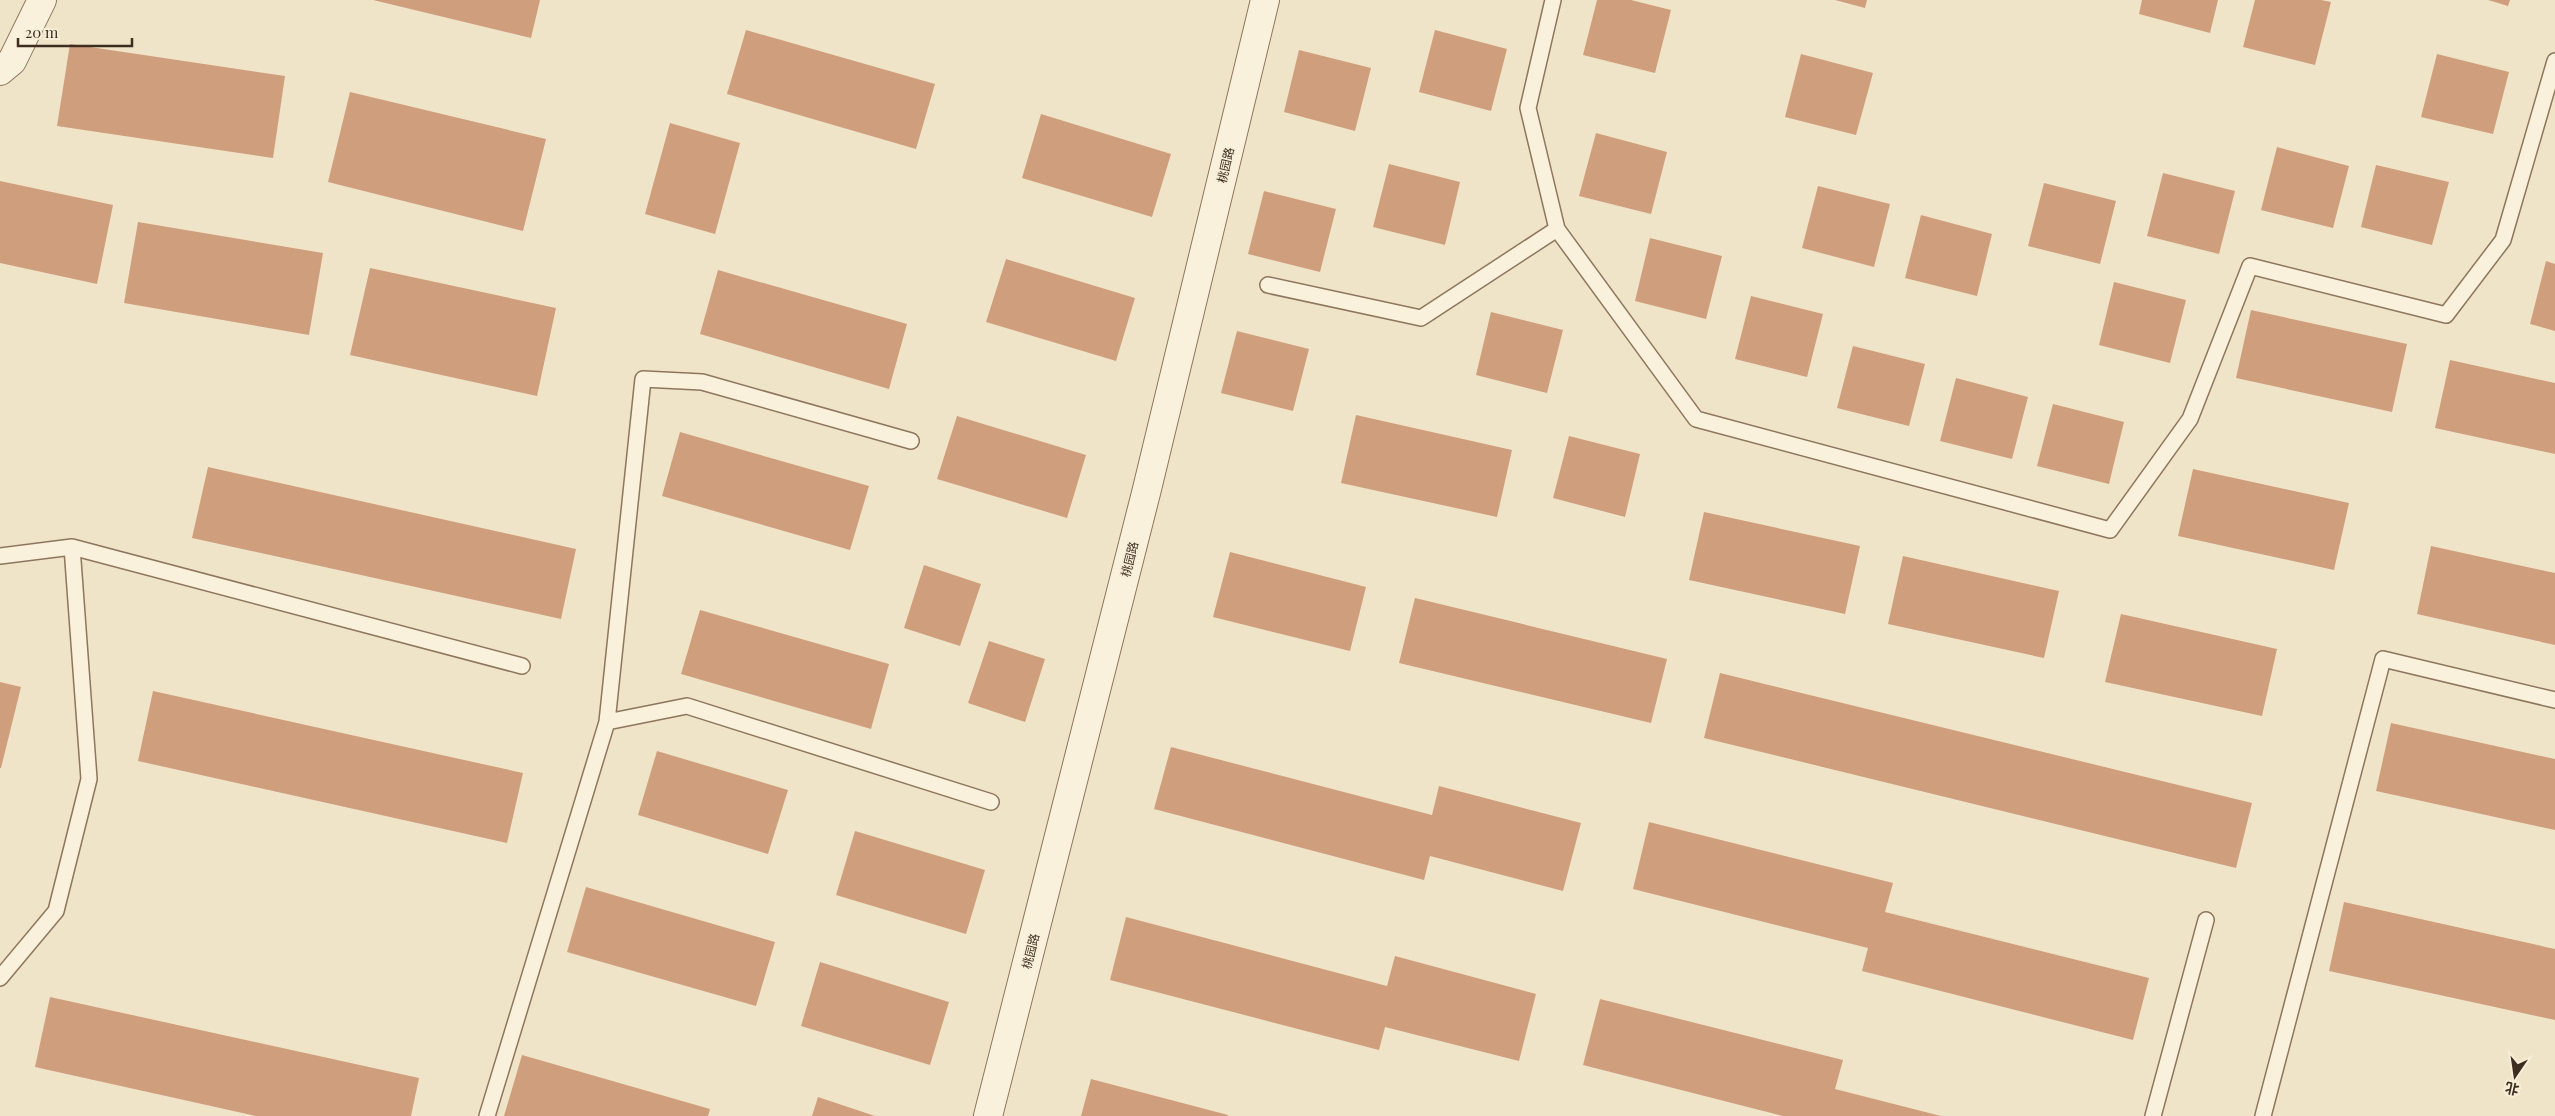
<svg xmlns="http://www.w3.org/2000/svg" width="2555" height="1116" viewBox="0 0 2555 1116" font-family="'Playfair Display','Noto Sans SC',serif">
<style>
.building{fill:#cf9f7d}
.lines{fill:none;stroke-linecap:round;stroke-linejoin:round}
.service-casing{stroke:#8d765c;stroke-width:18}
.minor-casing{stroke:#8d765c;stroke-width:30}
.tertiary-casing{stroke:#8d765c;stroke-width:30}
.service{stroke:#faf1dc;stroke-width:15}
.minor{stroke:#faf1dc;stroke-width:28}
.tertiary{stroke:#faf1dc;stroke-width:28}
.labels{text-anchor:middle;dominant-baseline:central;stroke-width:4;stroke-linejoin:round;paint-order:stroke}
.street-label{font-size:12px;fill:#3d2e20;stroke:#f7eed8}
</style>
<rect width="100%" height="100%" fill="#f0e4c8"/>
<path class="building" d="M373 0H540L531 38Z
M1597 0H1631L1671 10 1655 73 1583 55Z
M1835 0H1867L1865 8Z
M2142 0H2218L2210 33 2139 14Z
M2255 0H2321L2331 2 2315 65 2243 47Z
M2488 0H2510L2508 6Z
M746 30 935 84 916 149 727 94Z
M1435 30 1507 49 1491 111 1419 92Z
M70 44 285 76 273 158 57 126Z
M1299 50 1371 68 1355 131 1284 112Z
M1801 54 1873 73 1856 135 1785 117Z
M2437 54 2509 72 2493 134 2421 117Z
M350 92 546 139 523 231 328 182Z
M1041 114 1171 154 1152 217 1022 178Z
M670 123 740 143 715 234 645 214Z
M1596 133 1667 152 1651 214 1579 196Z
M2277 147 2349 166 2333 228 2261 210Z
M1389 164 1460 182 1445 245 1373 227Z
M2376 165 2449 182 2432 245 2361 227Z
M2163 173 2235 191 2219 254 2147 236Z
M0 181 113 205 97 284 0 263Z
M2044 183 2116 201 2100 264 2028 246Z
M1818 186 1890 204 1874 267 1802 248Z
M1264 191 1336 209 1320 272 1248 254Z
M1921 215 1992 234 1977 296 1905 278Z
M138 222 323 253 309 335 124 303Z
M1650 238 1722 256 1706 319 1635 301Z
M1006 259 1135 298 1116 361 986 322Z
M2546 261 2555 264V331L2530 324Z
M370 268 556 308 537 396 350 355Z
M718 270 907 324 889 389 700 334Z
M2114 282 2186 300 2170 363 2099 345Z
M1751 296 1823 314 1807 377 1735 359Z
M2251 310 2407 344 2392 412 2236 378Z
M1491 312 1563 330 1547 393 1476 375Z
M1237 331 1309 349 1293 411 1221 393Z
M1853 346 1925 364 1909 426 1837 408Z
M2450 360 2555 383V454L2435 428Z
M1956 378 2028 397 2012 459 1940 441Z
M2053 404 2124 422 2109 484 2037 466Z
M1356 415 1512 450 1497 517 1341 483Z
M957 416 1086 455 1067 518 937 479Z
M680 432 869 486 850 550 662 496Z
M1569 436 1640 454 1625 517 1553 498Z
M208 467 576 549 561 619 192 538Z
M2193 469 2349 503 2334 570 2178 536Z
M1704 512 1860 546 1845 614 1689 580Z
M2431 546 2555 573V645L2417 614Z
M1230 552 1366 587 1350 651 1213 617Z
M1903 556 2059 591 2044 658 1888 624Z
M924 565 981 584 960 646 904 628Z
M1415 598 1667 659 1651 723 1399 663Z
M700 610 889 664 871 729 681 674Z
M2121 614 2277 649 2262 716 2105 682Z
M989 641 1045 659 1025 722 968 703Z
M1720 673 2252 803 2236 868 1704 738Z
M0 682 21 687 1 768H0Z
M153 691 523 773 507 843 138 761Z
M2391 723 2555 759V830L2376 791Z
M1171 747 1432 815 1439 786 1581 823 1563 891 1430 856 1424 880 1154 809Z
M657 751 788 790 768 854 638 815Z
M1649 822 1893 883 1885 912 2149 978 2133 1040 1862 971 1868 948 1633 889Z
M855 831 985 870 966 934 836 895Z
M586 887 775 942 756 1006 567 952Z
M2344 902 2555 949V1020L2329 971Z
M1126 917 1387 986 1395 956 1536 994 1519 1061 1385 1027 1379 1050 1110 980Z
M820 962 949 1002 930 1065 801 1026Z
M50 997 419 1078 411 1116H256L35 1067Z
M1600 999 1843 1060 1835 1089 1941 1116H1783L1583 1065Z
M522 1055 710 1109 708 1116H504Z
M1091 1079 1228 1115V1116H1081Z
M818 1097 875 1116H812Z"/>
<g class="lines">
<defs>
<path id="service" d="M1553 0 1528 108 1557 229 1696 419 2110 530 2190 419 2250 266 2446 315 2503 240 2555 61
M1268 285 1421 318 1557 229
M72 547 522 666
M0 556 72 547 89 779 56 911 0 978
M607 722 643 379 702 382 911 441
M487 1116 607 722 687 706 991 802
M2153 1116 2206 920
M2263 1116 2383 659 2555 700"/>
<path id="minor" d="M0 71 12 61 42 0"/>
<path id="tertiary" d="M988 1116 1147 489 1265 0"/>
</defs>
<use href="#service" class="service-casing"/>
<use href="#minor" class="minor-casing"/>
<use href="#tertiary" class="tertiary-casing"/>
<use href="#service" class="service"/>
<use href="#minor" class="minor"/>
<use href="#tertiary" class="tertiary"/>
</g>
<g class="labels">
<g class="street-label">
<text transform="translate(1225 165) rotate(-77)">桃园路</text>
<text transform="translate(1129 559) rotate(-76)">桃园路</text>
<text transform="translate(1030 951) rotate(-76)">桃园路</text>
</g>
</g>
<g transform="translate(2515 1076) rotate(193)" stroke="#f7eed8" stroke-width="4" paint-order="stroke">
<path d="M0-4L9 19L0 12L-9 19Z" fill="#3d2e20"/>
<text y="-8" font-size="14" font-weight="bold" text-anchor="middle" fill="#3d2e20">北</text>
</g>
<path d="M18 38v8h114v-8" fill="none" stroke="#3d2e20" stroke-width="2.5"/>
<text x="25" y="38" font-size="15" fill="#3d2e20" stroke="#f7eed8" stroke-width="4" paint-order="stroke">20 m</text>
</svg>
